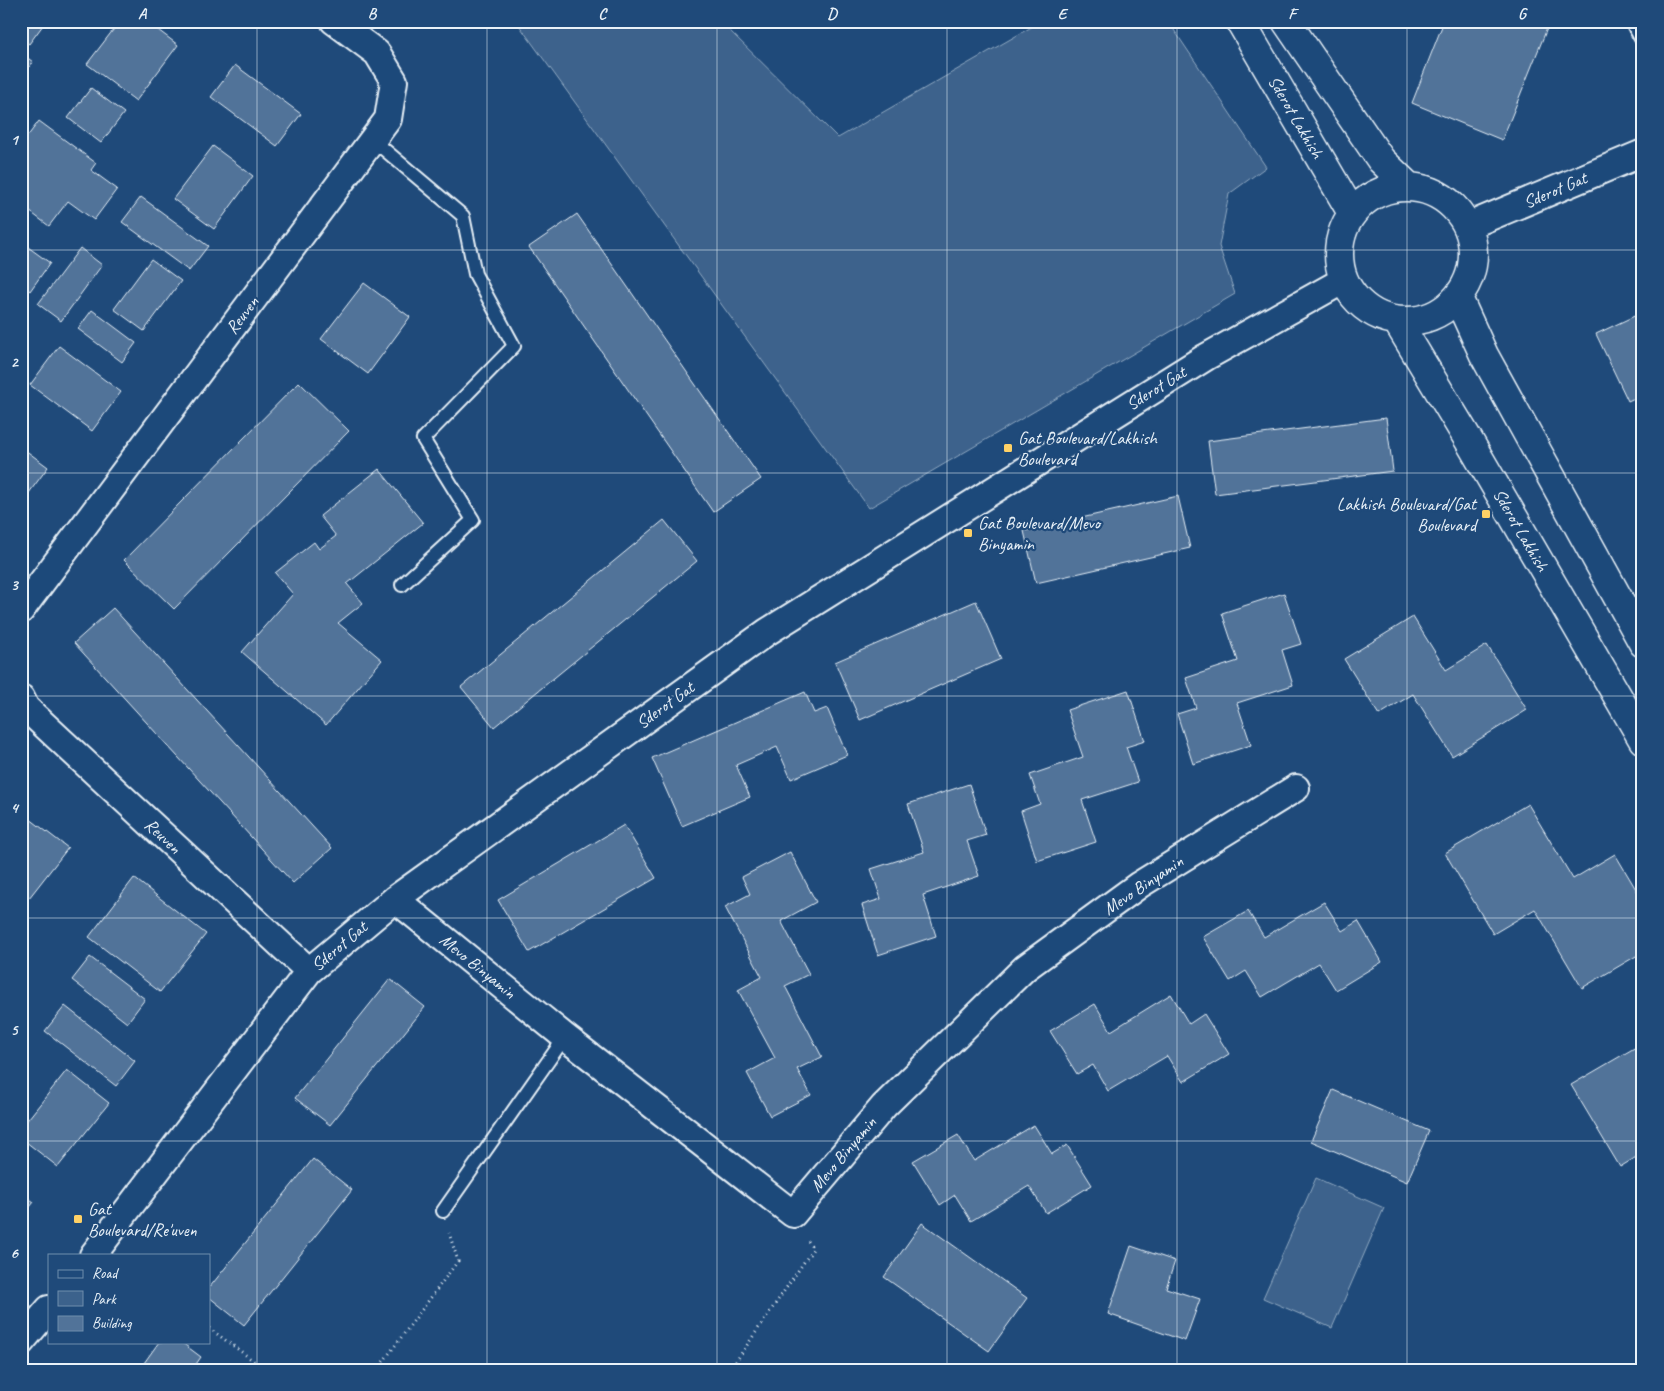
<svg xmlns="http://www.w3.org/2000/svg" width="1664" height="1391" viewBox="0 0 1664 1391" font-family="Caveat,sans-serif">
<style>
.green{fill:#3c628c;stroke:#92aac2}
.building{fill:#517399;stroke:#e8f1f8}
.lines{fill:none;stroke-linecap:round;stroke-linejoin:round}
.service-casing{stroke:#e8f1f8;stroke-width:16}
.minor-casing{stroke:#e8f1f8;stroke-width:30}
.secondary-casing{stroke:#e8f1f8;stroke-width:31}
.path{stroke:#e8f1f8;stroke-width:3;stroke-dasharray:1 4;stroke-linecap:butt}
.service{stroke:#1f4a7a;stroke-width:12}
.minor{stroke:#1f4a7a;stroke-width:26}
.secondary{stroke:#1f4a7a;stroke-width:28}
.grid{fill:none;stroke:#e8f1f8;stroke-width:1;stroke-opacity:0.55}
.poi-dot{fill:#ffd166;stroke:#1f4a7a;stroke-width:2}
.labels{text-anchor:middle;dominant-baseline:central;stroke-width:4.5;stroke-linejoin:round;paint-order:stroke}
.street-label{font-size:18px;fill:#e8f1f8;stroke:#1f4a7a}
.poi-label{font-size:18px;fill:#e8f1f8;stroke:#1f4a7a;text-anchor:start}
.neatline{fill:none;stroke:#e8f1f8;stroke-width:2}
.grid-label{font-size:16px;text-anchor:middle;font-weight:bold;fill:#e8f1f8}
</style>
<rect width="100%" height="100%" fill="#1f4a7a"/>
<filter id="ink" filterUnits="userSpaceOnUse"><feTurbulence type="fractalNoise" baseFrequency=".02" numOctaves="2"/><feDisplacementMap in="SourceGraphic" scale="10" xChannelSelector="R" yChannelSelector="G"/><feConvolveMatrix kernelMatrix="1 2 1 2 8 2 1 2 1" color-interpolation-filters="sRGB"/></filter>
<g filter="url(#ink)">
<path class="green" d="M516 21H720L838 138 1042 21H1168L1266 167 1229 194 1219 246 1235 294 869 508Z
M1316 1178 1384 1208 1332 1328 1263 1298Z"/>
<path class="building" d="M21 21H46L29 44 21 39Z
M120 21H146L178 45 136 101 87 64Z
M1444 21H1550L1502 140 1412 103Z
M21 53 33 62 21 77Z
M235 65 301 114 277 146 211 97Z
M91 88 124 113 101 143 68 118Z
M39 121 96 163 91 170 117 189 94 220 68 201 49 226 21 205V145Z
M213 146 253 176 214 229 173 199Z
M141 197 208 246 189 271 122 222Z
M577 214 761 479 713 512 529 247Z
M21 242 50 263 30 291 21 284Z
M80 248 102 265 61 321 38 304Z
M151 259 181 281 144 331 114 309Z
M364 283 410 317 368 374 321 339Z
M92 310 136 343 122 362 78 329Z
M1643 312V394L1628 401 1596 334Z
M59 346 121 392 92 431 30 385Z
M299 382 349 431 174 609 124 560Z
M1386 418 1393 471 1215 494 1208 441Z
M21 447 48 467 26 497 21 494Z
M379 469 423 523 347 584 363 603 338 623 382 660 326 725 242 652 293 594 275 573 314 542 319 549 336 536 320 516Z
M1178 496 1190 548 1036 583 1024 531Z
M664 520 697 561 494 727 461 687Z
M1284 593 1301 644 1282 650 1293 685 1237 703 1251 745 1193 764 1177 714 1196 708 1186 678 1238 661 1222 613Z
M976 601 1001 659 860 720 835 662Z
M113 608 332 848 293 883 74 643Z
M1413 617 1446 670 1487 645 1527 710 1452 756 1413 694 1379 715 1344 659Z
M1128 690 1145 741 1126 747 1138 782 1082 800 1096 842 1037 861 1021 811 1040 804 1030 775 1083 757 1067 710Z
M805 692 814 713 827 708 847 755 791 779 777 747 736 765 750 797 682 826 652 758Z
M969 784 986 835 967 841 979 876 923 895 936 936 878 955 862 905 881 899 871 869 924 852 908 804Z
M1528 804 1573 879 1615 854 1643 901V952L1582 988 1535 909 1493 934 1445 853Z
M21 812 68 848 29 898 21 891Z
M624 825 656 878 529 952 498 900Z
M790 852 816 902 781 921 809 974 785 986 822 1057 797 1069 811 1095 770 1116 747 1073 775 1058 738 990 762 977 725 907 750 894 742 877Z
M134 878 206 934 160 992 89 937Z
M1324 902 1342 931 1358 921 1382 962 1336 990 1319 963 1262 997 1246 971 1230 981 1203 937 1248 911 1264 937Z
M90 957 145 999 127 1023 72 980Z
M390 979 425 1007 330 1125 295 1098Z
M1171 994 1189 1024 1204 1014 1229 1054 1183 1082 1167 1056 1108 1091 1093 1065 1077 1074 1050 1031 1095 1004 1111 1031Z
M65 1006 135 1061 116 1086 45 1031Z
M1643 1043V1153L1620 1167 1571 1085Z
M67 1070 109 1103 58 1167 21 1138V1128Z
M1333 1090 1429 1131 1407 1182 1311 1141Z
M1034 1125 1052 1154 1067 1145 1092 1185 1046 1213 1029 1186 971 1221 955 1195 940 1205 913 1161 958 1135 974 1161Z
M313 1159 352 1190 244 1325 209 1297V1288Z
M21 1193 34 1202 21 1218Z
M922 1223 1027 1298 989 1351 884 1277Z
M1131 1246 1175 1261 1166 1288 1200 1299 1185 1341 1108 1314Z
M159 1342H181L201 1357 192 1370H139Z"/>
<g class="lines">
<defs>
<path id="service" d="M1631 21 1643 42
M373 140 463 216 475 274 514 346 423 439 473 520 402 585
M443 1211 565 1037"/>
<path id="minor" d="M1468 226 1643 153
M21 610 388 119 394 81 377 53 334 21
M21 698 26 708 309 971
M395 899 565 1037 793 1214 884 1106 1025 968 1139 885 1296 788
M93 1255 309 971 395 899 767 632 1206 357 1344 280
M21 1342 49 1309"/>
<path id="secondary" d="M1240 21 1352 213
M1286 21 1381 160 1408 186
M1339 254a67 67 0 1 1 134 0a67 67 0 1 1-134 0Z
M1458 298 1484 355 1643 643
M1397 321 1468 439 1643 740"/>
</defs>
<use href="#service" class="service-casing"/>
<use href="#minor" class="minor-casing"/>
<use href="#secondary" class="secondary-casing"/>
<path class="path" d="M209 1328 266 1370
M377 1370 458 1261 449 1233
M730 1370 813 1249 808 1241"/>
<use href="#service" class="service"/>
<use href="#minor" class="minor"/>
<use href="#secondary" class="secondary"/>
</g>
</g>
<path class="grid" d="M257 21V1370M487 21V1370M717 21V1370M947 21V1370M1177 21V1370M1407 21V1370M21 250H1643M21 473H1643M21 696H1643M21 918H1643M21 1141H1643"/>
<g class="poi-dot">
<rect x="1003" y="443" width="10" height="10" rx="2.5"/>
<rect x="1481" y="509" width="10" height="10" rx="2.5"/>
<rect x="963" y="528" width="10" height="10" rx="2.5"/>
<rect x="73" y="1214" width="10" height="10" rx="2.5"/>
</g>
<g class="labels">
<g class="street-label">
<text transform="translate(1296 117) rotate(60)">Sderot Lakhish</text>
<text transform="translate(1555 190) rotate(-23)">Sderot Gat</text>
<text transform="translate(242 315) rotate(-53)">Reuven</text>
<text transform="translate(1156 388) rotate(-32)">Sderot Gat</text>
<text transform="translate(1521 530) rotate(60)">Sderot Lakhish</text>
<text transform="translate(665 705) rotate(-36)">Sderot Gat</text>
<text transform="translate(163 836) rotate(43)">Reuven</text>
<text transform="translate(1143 885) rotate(-34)">Mevo Binyamin</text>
<text transform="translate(339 946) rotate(-40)">Sderot Gat</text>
<text transform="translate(478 966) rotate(39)">Mevo Binyamin</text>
<text transform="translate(843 1154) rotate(-50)">Mevo Binyamin</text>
</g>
<g class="poi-label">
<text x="1018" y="438">Gat Boulevard/Lakhish<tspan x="1018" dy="21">Boulevard</tspan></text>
<text x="1476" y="504" text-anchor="end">Lakhish Boulevard/Gat<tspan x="1476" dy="21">Boulevard</tspan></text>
<text x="978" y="523">Gat Boulevard/Mevo<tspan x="978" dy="21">Binyamin</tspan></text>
<text x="88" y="1209">Gat<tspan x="88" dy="21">Boulevard/Re'uven</tspan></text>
</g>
</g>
<rect width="1664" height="1391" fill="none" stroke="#1f4a7a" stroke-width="55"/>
<rect x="48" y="1254" width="162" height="90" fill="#1f4a7a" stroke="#6f8dac"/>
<rect x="58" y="1270" width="25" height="8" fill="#1f4a7a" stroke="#6f8dac"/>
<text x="92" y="1278" font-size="15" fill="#e8f1f8">Road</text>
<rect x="58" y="1291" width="25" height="15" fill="#3c628c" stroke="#6f8dac"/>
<text x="92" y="1304" font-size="15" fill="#e8f1f8">Park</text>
<rect x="58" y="1316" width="25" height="15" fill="#517399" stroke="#6f8dac"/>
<text x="92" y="1328" font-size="15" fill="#e8f1f8">Building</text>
<rect x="28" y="28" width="1608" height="1336" class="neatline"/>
<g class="grid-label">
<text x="142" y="19">A</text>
<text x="372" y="19">B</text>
<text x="602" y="19">C</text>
<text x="832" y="19">D</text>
<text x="1062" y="19">E</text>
<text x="1292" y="19">F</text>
<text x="1522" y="19">G</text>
<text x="14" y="145">1</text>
<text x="14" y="367">2</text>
<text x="14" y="590">3</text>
<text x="14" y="813">4</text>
<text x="14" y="1035">5</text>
<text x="14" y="1258">6</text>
</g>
</svg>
